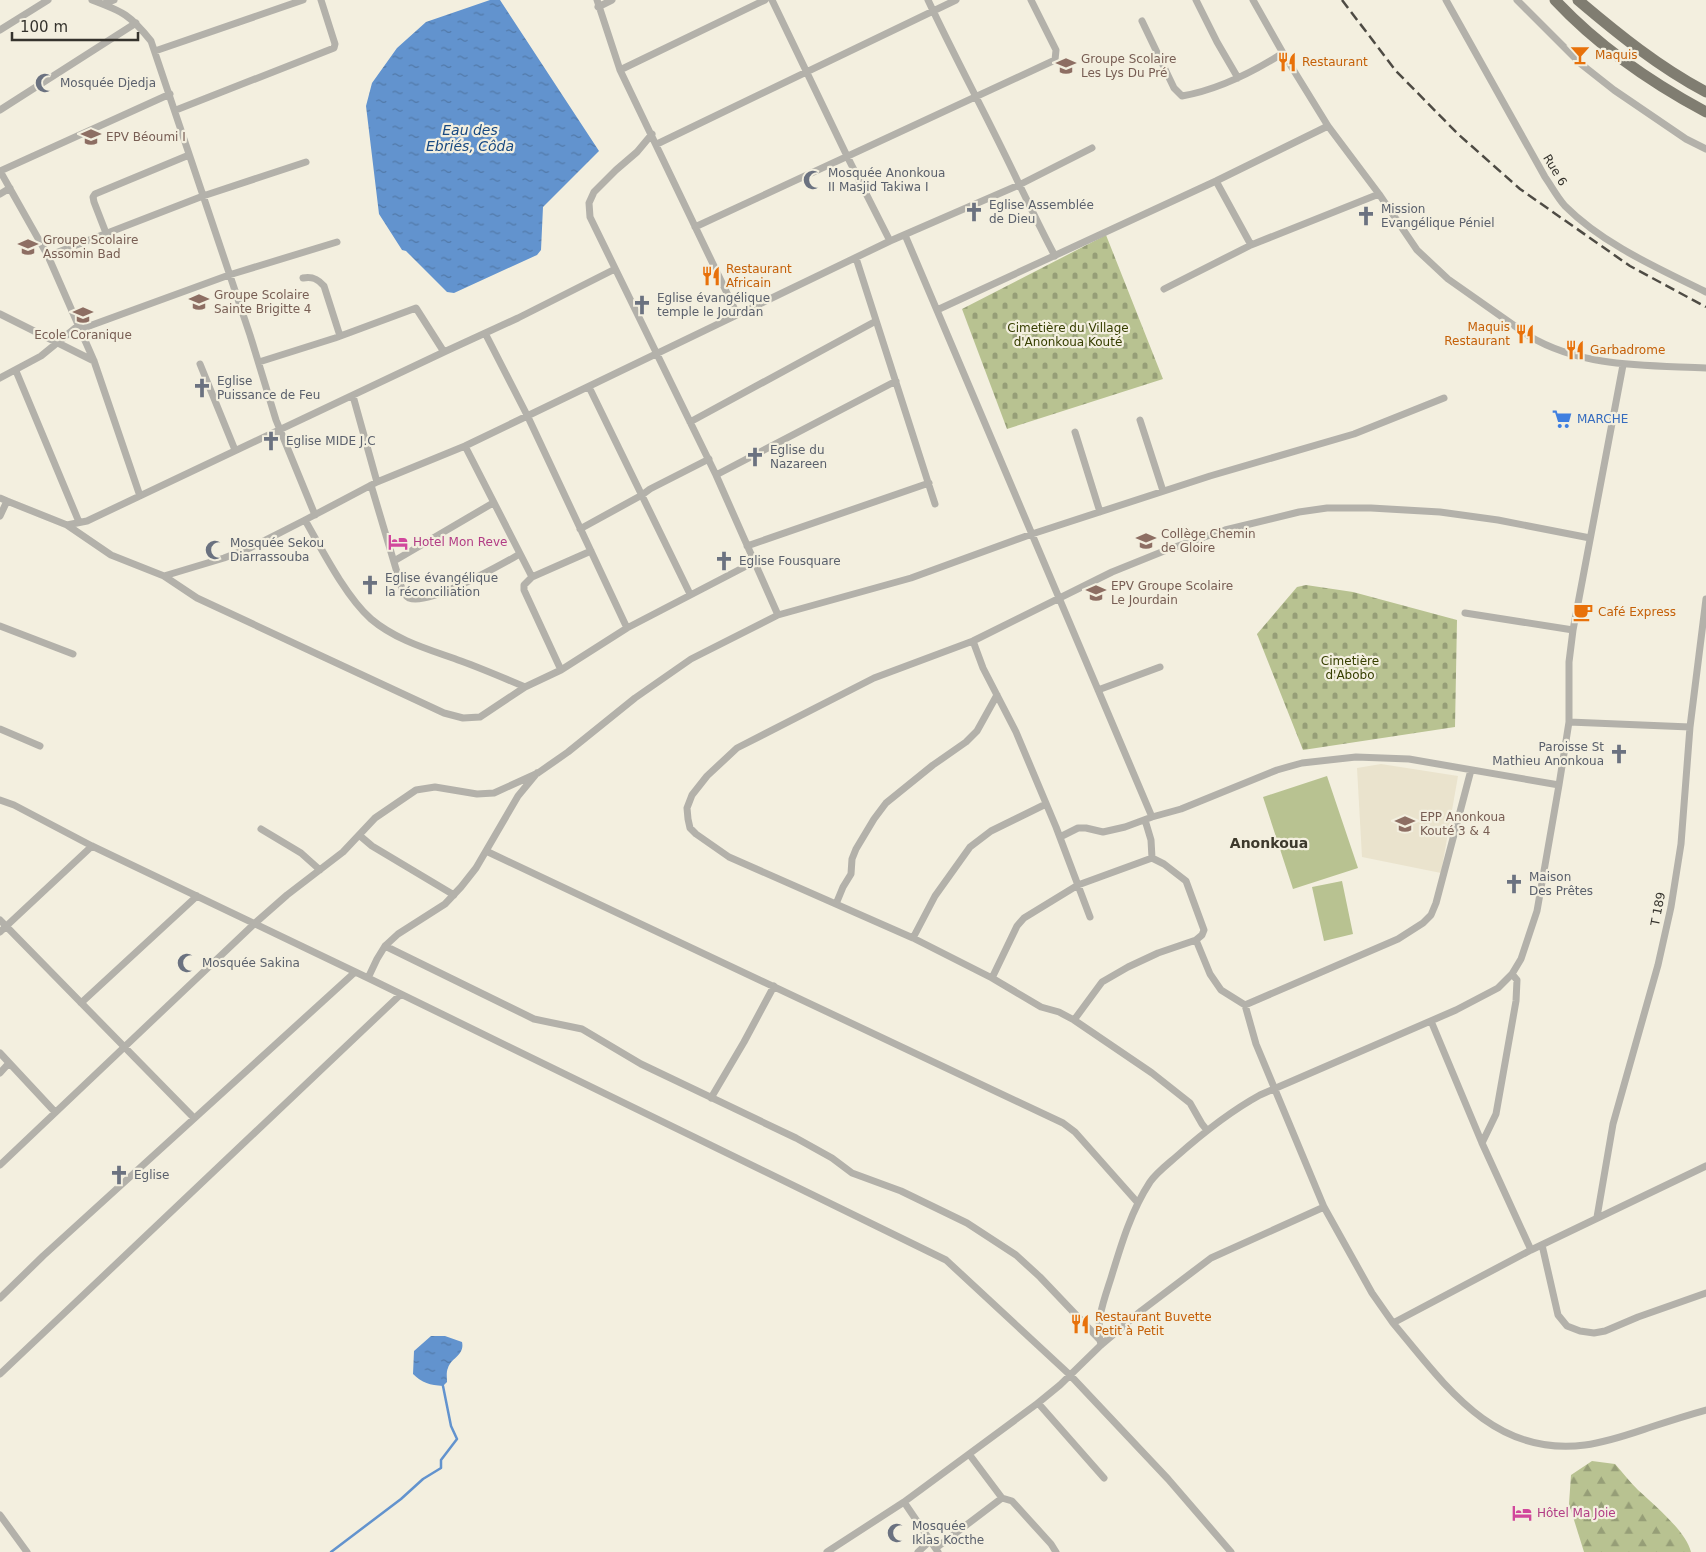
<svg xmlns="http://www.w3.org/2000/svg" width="1706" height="1552" viewBox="0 0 1706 1552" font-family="'DejaVu Sans',sans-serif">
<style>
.built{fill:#eae3cd}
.forest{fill:url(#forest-firs)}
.cemetery{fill:url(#cemetery-stones)}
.pitch{fill:#b8c291}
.water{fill:url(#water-ripples)}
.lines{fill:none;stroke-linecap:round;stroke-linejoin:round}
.stream{stroke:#6293ce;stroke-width:2.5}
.street{stroke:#b3b1aa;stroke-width:7}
.primary{stroke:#807d71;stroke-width:11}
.rail{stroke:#4e4b44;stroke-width:2.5;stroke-dasharray:10 5;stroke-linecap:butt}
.labels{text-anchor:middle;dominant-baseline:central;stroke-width:4.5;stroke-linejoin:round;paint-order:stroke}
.food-label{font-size:12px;fill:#c56008;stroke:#f3efdf;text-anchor:start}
.education-label{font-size:12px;fill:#785e54;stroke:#f3efdf;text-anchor:start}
.worship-label{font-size:12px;fill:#5b616d;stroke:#f3efdf;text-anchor:start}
.street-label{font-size:12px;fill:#35332d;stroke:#f3efdf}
.park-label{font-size:12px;fill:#363e00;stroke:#f3efdf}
.shop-label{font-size:12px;fill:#366cbe;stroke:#f3efdf;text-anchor:start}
.hotel-label{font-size:12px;fill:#b23c85;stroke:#f3efdf;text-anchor:start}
.water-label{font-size:14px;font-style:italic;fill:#184981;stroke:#f3efdf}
.neighbourhood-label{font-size:14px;font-weight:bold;fill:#3d392c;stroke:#f3efdf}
</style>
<defs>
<pattern id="forest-firs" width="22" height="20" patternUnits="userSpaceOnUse" patternTransform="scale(1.25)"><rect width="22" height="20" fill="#b8c291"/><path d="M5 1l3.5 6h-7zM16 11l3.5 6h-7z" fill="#969e77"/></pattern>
<pattern id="cemetery-stones" width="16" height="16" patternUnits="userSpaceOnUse" patternTransform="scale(1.25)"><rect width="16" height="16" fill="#b8c291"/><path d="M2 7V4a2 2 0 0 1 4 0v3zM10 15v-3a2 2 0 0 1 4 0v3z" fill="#969e77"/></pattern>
<pattern id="water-ripples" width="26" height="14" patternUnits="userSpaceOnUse" patternTransform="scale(1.25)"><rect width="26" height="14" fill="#6293ce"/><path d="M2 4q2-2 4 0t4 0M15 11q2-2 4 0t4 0" fill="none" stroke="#5279a8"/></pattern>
</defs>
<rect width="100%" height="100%" fill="#f3efdf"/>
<path class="built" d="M1381 764 1458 776 1441 873 1362 857 1357 768Z"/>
<path class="forest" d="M1592 1461 1615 1464C1622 1472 1630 1482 1638 1490 1654 1505 1686 1531 1691 1552H1584L1569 1504 1571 1475Z"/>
<path class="cemetery" d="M1106 235 1163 379 1007 429 962 309Z
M1306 585 1353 592 1457 620 1455 727 1303 750 1257 634 1297 587Z"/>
<path class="pitch" d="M1327 776 1358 868 1293 889 1263 797Z
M1342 881 1353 934 1324 941 1312 887Z"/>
<path class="water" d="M490 0H500L599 151 543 207 541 250 537 255 454 293 447 292 406 251 402 250 379 214 366 106 372 83 397 48 426 22Z
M431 1336H445L462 1342C465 1355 451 1358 448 1368 446 1372 447 1378 447 1382L443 1386C430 1385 422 1383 413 1374L414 1351Z"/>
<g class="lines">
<path class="stream" d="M331 1552 401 1499 423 1479 441 1468V1460L457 1439 451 1426 443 1386"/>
<path class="street" d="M92 0C124 12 130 15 151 41L250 335 276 420 315 515
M597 0 620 70 737 314
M772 0 847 156 890 241
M928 0C957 62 990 122 1019 184 1031 208 1042 232 1055 256
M1196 0 1217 42 1238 78
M1253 0 1283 53 1328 126 1379 194 1417 250 1448 279 1529 336C1583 368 1646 365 1706 368
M1446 0 1545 177C1552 187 1557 197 1565 206 1604 245 1658 268 1706 292
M1517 0 1581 64 1614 90 1686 139 1706 149
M103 4 114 0
M598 7 612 0
M1142 21 1174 88 1182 96C1217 90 1253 72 1283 53
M0 30 48 0
M155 51 303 0
M620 70 765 0
M0 110 136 23
M176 110 334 48 335 44 321 0
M652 134 637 152 616 170 594 192 589 203 590 217 716 475 778 615
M657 144 956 0
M0 171 48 256 94 361 140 496
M0 171 170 94
M1216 181 1251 245
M0 194 10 188
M695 227 1055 60 1056 50 1031 0
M106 233 94 202 93 197 95 194 189 155
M905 235 1152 817
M48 256 203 196 306 162
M856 258 935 504
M303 278C312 276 318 279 324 286L340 336
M1164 289 1251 245 1379 194
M937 310 1216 181 1328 126
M0 314 94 361
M81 329 229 275 337 242
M485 333 528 417 627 628
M444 352 518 318 615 269
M200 364 235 450
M16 371 79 522
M0 378 41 356 79 325
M589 387 690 594
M353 396 377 482
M1140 420 1163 491
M690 422 876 321
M1075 432 1100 512
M465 446 532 577 524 585V590L561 670
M716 475 896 381
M371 485 402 589C403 592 405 596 409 598 430 606 500 565 520 554
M0 498 7 501
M0 516 7 501 67 525 87 521 444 352 416 308 335 338 259 362
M305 520C322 550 346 597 371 619 397 641 431 650 461 661 483 669 504 678 525 687L561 670 627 628 754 562
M67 525 111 555 164 576 224 558 250 548 305 520 377 482 465 446 890 241 1019 185 1092 148
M580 529 642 495 650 489 709 459
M747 546 929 483
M394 561 493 503
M164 576 197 598 444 713 463 718 480 717 525 687
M532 577 591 551
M1465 613 1573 630
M0 626 73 654
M973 641 983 668 1016 732 1056 827 1090 917
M1098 690 1160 667
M1569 722 1690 727
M0 729 40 746
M0 800 14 805 92 846 368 978 946 1260 1070 1375 1168 1479 1231 1552
M1145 820 1151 840 1152 858
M261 829 301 853 320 870
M359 835 372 846 454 895
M1060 837 1078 828H1086L1103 832 1125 827 1152 817 1181 809 1277 770 1302 763 1356 757 1409 759 1559 785
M486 851 1063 1123 1075 1132 1138 1203
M836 904 843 887 851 874 852 859 856 849 874 819 886 803 933 765 966 742 977 731 997 695
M0 920 194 1118
M0 932 92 846
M913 938 935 896 970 847 991 831 1046 804
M1196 940 1210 974 1221 990 1245 1005 1256 1044 1324 1207 1372 1293 1393 1323 1531 1250 1706 1166
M385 946 534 1019 582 1029 641 1064 796 1138 832 1158 852 1173 901 1191 967 1223 1016 1255 1040 1277 1099 1339
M368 978 377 959 385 946 398 934 445 904 461 887 476 868 518 796 537 773
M992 978 1041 1007 1059 1012 1074 1020 1152 1073 1190 1103 1202 1124 1206 1129
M81 1003 197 896
M1245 1005 1398 939 1423 923 1431 915 1436 903 1471 770
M1074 1020 1102 982 1128 967 1158 953 1196 940 1202 935 1204 930 1186 881 1164 864 1152 858 1078 885 1024 918 1017 926 992 978 913 938 729 857 696 834 690 828 688 819 687 808 692 795 707 776 737 748 874 678 973 641 1112 572 1169 549 1225 530 1299 512 1327 508H1371L1440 512 1498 520 1590 538
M1431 1021 1482 1143 1531 1250
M0 1053 55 1112
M0 1073 9 1063
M711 1098 744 1042 774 986
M1482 1143 1496 1114 1516 1001 1517 980 1512 974
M0 1165 254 924 287 895 343 852 375 818 416 790 435 787 477 794 494 793 538 773 568 752 635 698 691 659 778 615 911 578 1032 534 1210 476 1354 434 1444 398
M1597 1217 1613 1124 1658 965 1671 907 1681 844 1690 727 1706 599
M1542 1245 1558 1315 1567 1326 1580 1331 1594 1333 1605 1331 1638 1317 1706 1293
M0 1298 43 1256 354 973
M1393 1323C1445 1385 1493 1457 1585 1445 1608 1442 1630 1434 1651 1427 1669 1421 1688 1415 1706 1410
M1101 1345C1095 1322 1104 1300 1111 1278 1121 1245 1131 1211 1150 1182 1157 1172 1168 1164 1177 1156 1204 1132 1229 1112 1260 1095L1456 1010 1498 988 1512 974 1521 959 1537 911 1559 785 1569 722V662L1573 630 1623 365
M0 1374 400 995
M1038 1403 1104 1478
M969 1454 1002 1498 1012 1501 1051 1544 1056 1552
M904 1502 938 1552
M0 1515 27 1552
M936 1548 1002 1498
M827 1552 904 1502 1038 1403 1060 1385 1101 1345 1141 1311 1211 1258 1324 1207
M918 1552 930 1541"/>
<path class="primary" d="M1555 0C1597 45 1652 83 1706 112
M1578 0C1618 34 1659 67 1706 92"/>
<path class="rail" d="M1342 0 1396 71 1458 134 1520 189 1630 266 1706 307"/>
</g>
<defs>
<symbol id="bar-bare" viewBox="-9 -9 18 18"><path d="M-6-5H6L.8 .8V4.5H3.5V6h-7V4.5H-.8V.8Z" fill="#e8710a" stroke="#f3efdf" stroke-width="2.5" paint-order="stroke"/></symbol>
<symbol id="restaurant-bare" viewBox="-9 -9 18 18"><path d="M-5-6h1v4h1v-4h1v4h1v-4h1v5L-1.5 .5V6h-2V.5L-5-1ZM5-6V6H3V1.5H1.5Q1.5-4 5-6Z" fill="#e8710a" stroke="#f3efdf" stroke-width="2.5" paint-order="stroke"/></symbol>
<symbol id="school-bare" viewBox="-9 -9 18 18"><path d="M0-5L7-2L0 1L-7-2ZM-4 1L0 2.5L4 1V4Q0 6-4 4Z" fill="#8d6e63" stroke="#f3efdf" stroke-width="2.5" paint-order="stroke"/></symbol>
<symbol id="mosque-bare" viewBox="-9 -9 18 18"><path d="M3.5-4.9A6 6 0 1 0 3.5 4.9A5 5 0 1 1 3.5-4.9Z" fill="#6b7280" stroke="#f3efdf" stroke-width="2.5" paint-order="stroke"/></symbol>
<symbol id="church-bare" viewBox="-9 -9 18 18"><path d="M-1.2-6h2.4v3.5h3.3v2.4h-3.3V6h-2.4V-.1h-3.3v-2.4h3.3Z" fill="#6b7280" stroke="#f3efdf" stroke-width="2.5" paint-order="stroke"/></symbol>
<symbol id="supermarket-bare" viewBox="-9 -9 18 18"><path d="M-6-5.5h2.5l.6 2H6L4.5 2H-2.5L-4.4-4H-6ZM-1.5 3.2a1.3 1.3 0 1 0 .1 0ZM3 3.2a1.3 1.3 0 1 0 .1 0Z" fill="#3f7fe0" stroke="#f3efdf" stroke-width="2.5" paint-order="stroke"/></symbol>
<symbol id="hotel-bare" viewBox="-9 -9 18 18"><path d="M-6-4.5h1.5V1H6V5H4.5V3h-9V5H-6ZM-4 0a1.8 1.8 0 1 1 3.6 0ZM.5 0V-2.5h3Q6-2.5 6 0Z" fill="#d1479c" stroke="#f3efdf" stroke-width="2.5" paint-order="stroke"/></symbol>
<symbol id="cafe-bare" viewBox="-9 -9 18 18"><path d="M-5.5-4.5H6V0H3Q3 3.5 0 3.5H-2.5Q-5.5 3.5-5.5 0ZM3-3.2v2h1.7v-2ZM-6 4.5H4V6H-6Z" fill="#e8710a" stroke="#f3efdf" stroke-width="2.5" paint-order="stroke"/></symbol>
</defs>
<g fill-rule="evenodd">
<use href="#bar-bare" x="1566" y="41" width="28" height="28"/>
<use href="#restaurant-bare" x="1273" y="48" width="28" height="28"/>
<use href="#school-bare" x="1052" y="52" width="28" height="28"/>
<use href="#mosque-bare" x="31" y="69" width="28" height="28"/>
<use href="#school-bare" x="77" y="123" width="28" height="28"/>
<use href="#mosque-bare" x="799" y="166" width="28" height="28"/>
<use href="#church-bare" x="960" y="198" width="28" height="28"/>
<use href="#church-bare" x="1352" y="202" width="28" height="28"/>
<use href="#school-bare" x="14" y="233" width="28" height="28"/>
<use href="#restaurant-bare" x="697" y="262" width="28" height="28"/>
<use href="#school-bare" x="185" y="288" width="28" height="28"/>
<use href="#church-bare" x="628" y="291" width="28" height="28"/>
<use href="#school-bare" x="69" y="301" width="28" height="28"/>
<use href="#restaurant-bare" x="1511" y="320" width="28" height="28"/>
<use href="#restaurant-bare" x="1561" y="336" width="28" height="28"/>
<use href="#church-bare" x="188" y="374" width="28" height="28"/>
<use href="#supermarket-bare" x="1548" y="405" width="28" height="28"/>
<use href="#church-bare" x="257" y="427" width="28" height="28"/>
<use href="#church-bare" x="741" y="443" width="28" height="28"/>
<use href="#school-bare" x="1132" y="527" width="28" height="28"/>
<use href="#hotel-bare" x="384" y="528" width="28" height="28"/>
<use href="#mosque-bare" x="201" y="536" width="28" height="28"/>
<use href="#church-bare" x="710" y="547" width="28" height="28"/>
<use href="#church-bare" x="356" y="571" width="28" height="28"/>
<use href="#school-bare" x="1082" y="579" width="28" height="28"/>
<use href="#cafe-bare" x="1569" y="598" width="28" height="28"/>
<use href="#church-bare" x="1605" y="740" width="28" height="28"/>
<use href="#school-bare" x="1391" y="810" width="28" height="28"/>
<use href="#church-bare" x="1500" y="870" width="28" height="28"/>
<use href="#mosque-bare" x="173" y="949" width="28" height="28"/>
<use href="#church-bare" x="105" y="1161" width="28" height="28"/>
<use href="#restaurant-bare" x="1066" y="1310" width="28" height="28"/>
<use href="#hotel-bare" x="1508" y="1499" width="28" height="28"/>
<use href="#mosque-bare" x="883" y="1519" width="28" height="28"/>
</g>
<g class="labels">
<g class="food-label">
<text x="1595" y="55">Maquis</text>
<text x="1302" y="62">Restaurant</text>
<text x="726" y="269">Restaurant<tspan x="726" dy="14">Africain</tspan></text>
<text x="1510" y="327" text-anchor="end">Maquis<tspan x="1510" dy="14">Restaurant</tspan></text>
<text x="1590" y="350">Garbadrome</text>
<text x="1598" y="612">Café Express</text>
<text x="1095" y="1317">Restaurant Buvette<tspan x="1095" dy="14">Petit à Petit</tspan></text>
</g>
<g class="education-label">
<text x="1081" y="59">Groupe Scolaire<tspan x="1081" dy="14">Les Lys Du Pré</tspan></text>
<text x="106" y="137">EPV Béoumi I</text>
<text x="43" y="240">Groupe Scolaire<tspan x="43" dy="14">Assomin Bad</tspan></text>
<text x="214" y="295">Groupe Scolaire<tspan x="214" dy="14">Sainte Brigitte 4</tspan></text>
<text x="83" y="335" text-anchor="middle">Ecole Coranique</text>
<text x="1161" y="534">Collège Chemin<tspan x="1161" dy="14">de Gloire</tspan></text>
<text x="1111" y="586">EPV Groupe Scolaire<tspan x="1111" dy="14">Le Jourdain</tspan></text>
<text x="1420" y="817">EPP Anonkoua<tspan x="1420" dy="14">Kouté 3 &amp; 4</tspan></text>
</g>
<g class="worship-label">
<text x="60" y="83">Mosquée Djedja</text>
<text x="828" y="173">Mosquée Anonkoua<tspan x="828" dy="14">II Masjid Takiwa I</tspan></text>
<text x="989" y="205">Eglise Assemblée<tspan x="989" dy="14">de Dieu</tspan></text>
<text x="1381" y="209">Mission<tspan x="1381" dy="14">Evangélique Péniel</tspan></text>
<text x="657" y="298">Eglise évangélique<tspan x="657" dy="14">temple le Jourdan</tspan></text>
<text x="217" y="381">Eglise<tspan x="217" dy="14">Puissance de Feu</tspan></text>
<text x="286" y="441">Eglise MIDE J.C</text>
<text x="770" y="450">Eglise du<tspan x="770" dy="14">Nazareen</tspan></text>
<text x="230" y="543">Mosquée Sekou<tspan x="230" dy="14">Diarrassouba</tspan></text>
<text x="739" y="561">Eglise Fousquare</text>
<text x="385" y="578">Eglise évangélique<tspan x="385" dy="14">la réconciliation</tspan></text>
<text x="1604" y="747" text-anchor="end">Paroisse St<tspan x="1604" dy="14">Mathieu Anonkoua</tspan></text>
<text x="1529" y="877">Maison<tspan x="1529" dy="14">Des Prêtes</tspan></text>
<text x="202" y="963">Mosquée Sakina</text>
<text x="134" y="1175">Eglise</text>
<text x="912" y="1526">Mosquée<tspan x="912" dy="14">Iklas Kocthe</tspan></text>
</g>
<g class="street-label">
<text transform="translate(1555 170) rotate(59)">Rue 6</text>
<text transform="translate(1658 909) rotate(-79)">T 189</text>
</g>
<g class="park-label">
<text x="1068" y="328">Cimetière du Village<tspan x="1068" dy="14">d'Anonkoua Kouté</tspan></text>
<text x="1350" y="661">Cimetière<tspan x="1350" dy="14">d'Abobo</tspan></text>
</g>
<g class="shop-label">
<text x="1577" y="419">MARCHE</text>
</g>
<g class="hotel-label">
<text x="413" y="542">Hotel Mon Reve</text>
<text x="1537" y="1513">Hôtel Ma Joie</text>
</g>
<g class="water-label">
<text x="470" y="130">Eau des<tspan x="470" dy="16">Ebriés, Côda</tspan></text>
</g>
<g class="neighbourhood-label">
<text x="1269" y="843">Anonkoua</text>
</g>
</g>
<path d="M12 32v8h126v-8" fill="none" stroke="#35332d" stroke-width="2.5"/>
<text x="20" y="32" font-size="15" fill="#35332d" stroke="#f3efdf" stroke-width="4" paint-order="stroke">100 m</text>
</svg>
